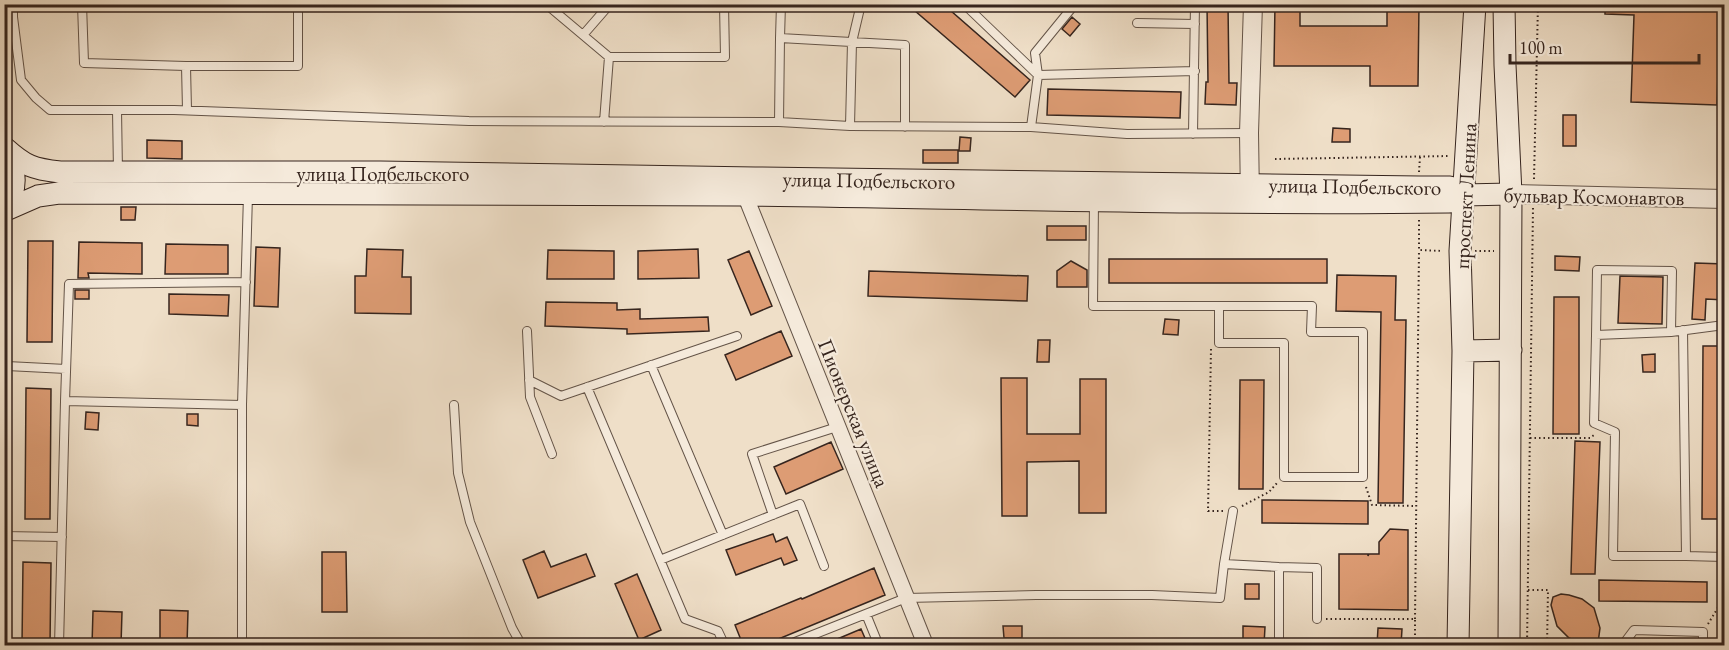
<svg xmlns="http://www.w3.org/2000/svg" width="1729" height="650" viewBox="0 0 1729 650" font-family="'EB Garamond',serif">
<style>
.building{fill:#dd9c74;stroke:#36251e;stroke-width:1.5}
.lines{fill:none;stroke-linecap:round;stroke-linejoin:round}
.service-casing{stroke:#645448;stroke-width:10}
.minor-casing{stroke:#645448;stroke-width:17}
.tertiary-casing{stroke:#645448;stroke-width:20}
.secondary-casing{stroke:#36251e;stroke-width:23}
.path{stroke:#36251e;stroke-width:2;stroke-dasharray:1.5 3;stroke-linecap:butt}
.service{stroke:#f5eadb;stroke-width:8}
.minor{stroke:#f5eadb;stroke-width:15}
.tertiary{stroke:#f5eadb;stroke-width:18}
.secondary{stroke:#f5eadb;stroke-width:21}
.labels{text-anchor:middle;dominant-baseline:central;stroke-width:4.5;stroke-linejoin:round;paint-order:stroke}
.street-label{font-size:21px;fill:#36251e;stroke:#f5eadb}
</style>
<rect width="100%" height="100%" fill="#efdfc8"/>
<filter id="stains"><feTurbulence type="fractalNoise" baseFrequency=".00333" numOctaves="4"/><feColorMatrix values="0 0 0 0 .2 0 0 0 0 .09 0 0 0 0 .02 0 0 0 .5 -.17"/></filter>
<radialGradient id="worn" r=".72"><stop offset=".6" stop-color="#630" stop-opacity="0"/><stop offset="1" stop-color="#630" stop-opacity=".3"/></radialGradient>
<path class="building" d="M907 4H943L1030 80 1015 97Z
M1207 4H1228L1229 83H1237L1236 105 1205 104 1206 82H1208Z
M1275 4H1300V26H1387V4H1419L1418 86H1370V66H1274Z
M1605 4H1720L1717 105 1631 102 1634 15 1605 14Z
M1072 17 1080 24 1070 36 1062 29Z
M1048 89 1181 92 1180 118 1047 115Z
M1563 115H1576V146H1563Z
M1333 128 1350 129V142H1332Z
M960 137 971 138 970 151H959Z
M147 140 182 141V159L147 158Z
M923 150H958V163H923Z
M121 207H136L135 220H121Z
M1047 226H1086V240H1047Z
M28 241H53L52 342H27Z
M79 242 142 243V274L88 273 89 278H78Z
M166 244 228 245V274H165Z
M256 247 280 248 278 307 254 306Z
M367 249 403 250 402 277H411V314L355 313V276H366Z
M698 249 699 278 638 279V251Z
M548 250 614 251V279H547Z
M749 251 772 306 751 315 728 260Z
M1555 256 1580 257 1579 271 1555 270Z
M1109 259H1327V283H1109Z
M1071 261 1087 270V287H1057V271Z
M1695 263 1725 264V300L1706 299 1705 320 1692 319Z
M869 271 1028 276 1027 301 868 296Z
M1337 275 1396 276 1395 320H1406L1403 503H1378L1381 312 1336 311Z
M1620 276 1663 277 1662 324 1618 323Z
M75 290H89V299H75Z
M169 294 229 295 228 316 169 314Z
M1554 297H1579V434H1553Z
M546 302 617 303V310L640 309V319L708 317 709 331 627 334V329L545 326Z
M1165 319 1179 320 1178 335 1163 334Z
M781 331 792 356 736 380 725 355Z
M1038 340H1050L1049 362H1037Z
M1703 346H1725V519H1702Z
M1655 354V372H1643L1642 355Z
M1001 378H1027V434H1080V379H1106V513H1079V461L1027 462V516H1002Z
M1240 380H1264L1263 489H1239Z
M26 388 51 389 50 519H25Z
M86 412 99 413 98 430 85 429Z
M187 414H198V426L187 425Z
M1575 441 1600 442 1595 574H1571Z
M831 442 843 469 786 494 774 467Z
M1262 500 1368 501V524L1262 523Z
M1390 529 1408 530V610L1339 609V554H1368V556L1369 554H1379V542Z
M773 534 776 542 787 537 797 560 784 565 781 558 736 575 726 550Z
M544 551 551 567 586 554 595 576 538 598 523 560Z
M322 552H346L347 612H322Z
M23 562 51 563 50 645H22Z
M874 568 885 595 764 645H743L735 625 801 598 802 599Z
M637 574 661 630 639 640 615 584Z
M1599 580 1707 582V602L1599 601Z
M1245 584H1259V599H1245Z
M1561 594 1569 595 1582 599 1594 608 1600 628 1598 643 1584 644 1569 638 1557 626 1551 605 1553 597Z
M160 610 188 611 187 645H160Z
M93 611 122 612 121 645H92Z
M1003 626H1022V638H1004Z
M1243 626 1265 627 1264 645H1243Z
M1378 628 1402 629 1401 645H1377Z
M861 629 868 645H823Z"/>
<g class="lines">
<defs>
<path id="service" d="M13 4V17L21 80 36 98 50 110H174L469 121 779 122 850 126 1031 127 1127 134 1248 133
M82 4 84 63 186 66
M546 4 609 57 604 122
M964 4 1038 75 1195 71
M1137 23 1195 24
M583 35 610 4
M780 38 781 4
M609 57H725L724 4
M117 110 118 172
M187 110 186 66H298V4
M779 122 780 38 905 45V127
M850 126 852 42 861 4
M1031 127 1038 75 1035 53 1075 4
M1193 134 1195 4
M1094 201 1093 306H1312L1311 332H1363V477H1284V343H1219V306
M4 325C8 392 7 459 4 527
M1683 330 1686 556H1613L1615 432 1594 423 1596 335 1671 332 1724 325
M527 331 530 397 552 454
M1596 335 1597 270 1672 271 1671 332
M651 365 723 535
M7 366 66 369
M529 380 561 396 737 336
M587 387 685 619 718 631 725 646
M65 401 69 284 246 282
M454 405 458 473 470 522 512 628 522 646
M773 515 752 454 837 427
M4 536 62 537
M1686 556 1724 557
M660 560 800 504 824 566
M1224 564 1233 511
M1279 567V646
M866 614 879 646
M59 646 65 401 242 405 248 195
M242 646V405
M785 646 906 598 1036 595H1152L1220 598 1224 564 1279 567 1317 568V619
M1622 646 1634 630 1703 632V646"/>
<path id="minor" d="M745 195 926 646"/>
<path id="tertiary" d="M1511 194 1724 199
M1250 198 1249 133 1253 4"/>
<path id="secondary" d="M1504 4 1505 65 1511 194 1509 646
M5 148C25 166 33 169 60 172H380L755 178 1419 187H1450L1463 195
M6 210 38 196 59 193C287 193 515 193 743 195 979 198 1214 205 1449 202L1463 195 1511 194
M4 211C18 190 17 170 5 149
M1463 351 1511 350
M1458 646 1463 351 1460 251 1475 4"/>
</defs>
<use href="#service" class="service-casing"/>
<use href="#minor" class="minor-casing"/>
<use href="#tertiary" class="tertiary-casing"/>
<use href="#secondary" class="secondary-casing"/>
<path class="path" d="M1275 159 1450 156
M1419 172 1420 157
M1534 179 1538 4
M1419 220V250L1443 251
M1475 251H1494
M1211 349 1208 511H1223
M1530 438H1590L1594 435
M1366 487 1372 505 1416 506
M1242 506 1269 492 1277 483
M1722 567V601H1724
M1528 590H1548L1547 646
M1326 619H1415V646
M1415 619 1419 250
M1708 624 1722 601
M1527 646 1533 208"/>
<use href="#service" class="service"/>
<use href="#minor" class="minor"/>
<use href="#tertiary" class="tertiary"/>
<use href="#secondary" class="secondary"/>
</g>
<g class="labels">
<g class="street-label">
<text x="383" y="173">улица Подбельского</text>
<text transform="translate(869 180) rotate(1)">улица Подбельского</text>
<text transform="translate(1355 186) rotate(1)">улица Подбельского</text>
<text transform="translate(1465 196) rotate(-87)">проспект Ленина</text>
<text transform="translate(1594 196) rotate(1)">бульвар Космонавтов</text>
<text transform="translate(854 413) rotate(68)">Пионерская улица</text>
</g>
</g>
<rect width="1729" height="650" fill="none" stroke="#efdfc8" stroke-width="24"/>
<rect x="6" y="6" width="1717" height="638" fill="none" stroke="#36251e" stroke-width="3"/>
<rect x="12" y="12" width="1705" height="626" fill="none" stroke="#36251e" stroke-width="1.5"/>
<path d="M1510 54v9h189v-9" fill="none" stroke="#36251e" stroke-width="3"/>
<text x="1519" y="54" font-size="18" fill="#36251e" stroke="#f5eadb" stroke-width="4.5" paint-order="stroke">100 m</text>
<rect width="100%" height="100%" filter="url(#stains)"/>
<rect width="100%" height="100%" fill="url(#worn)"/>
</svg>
